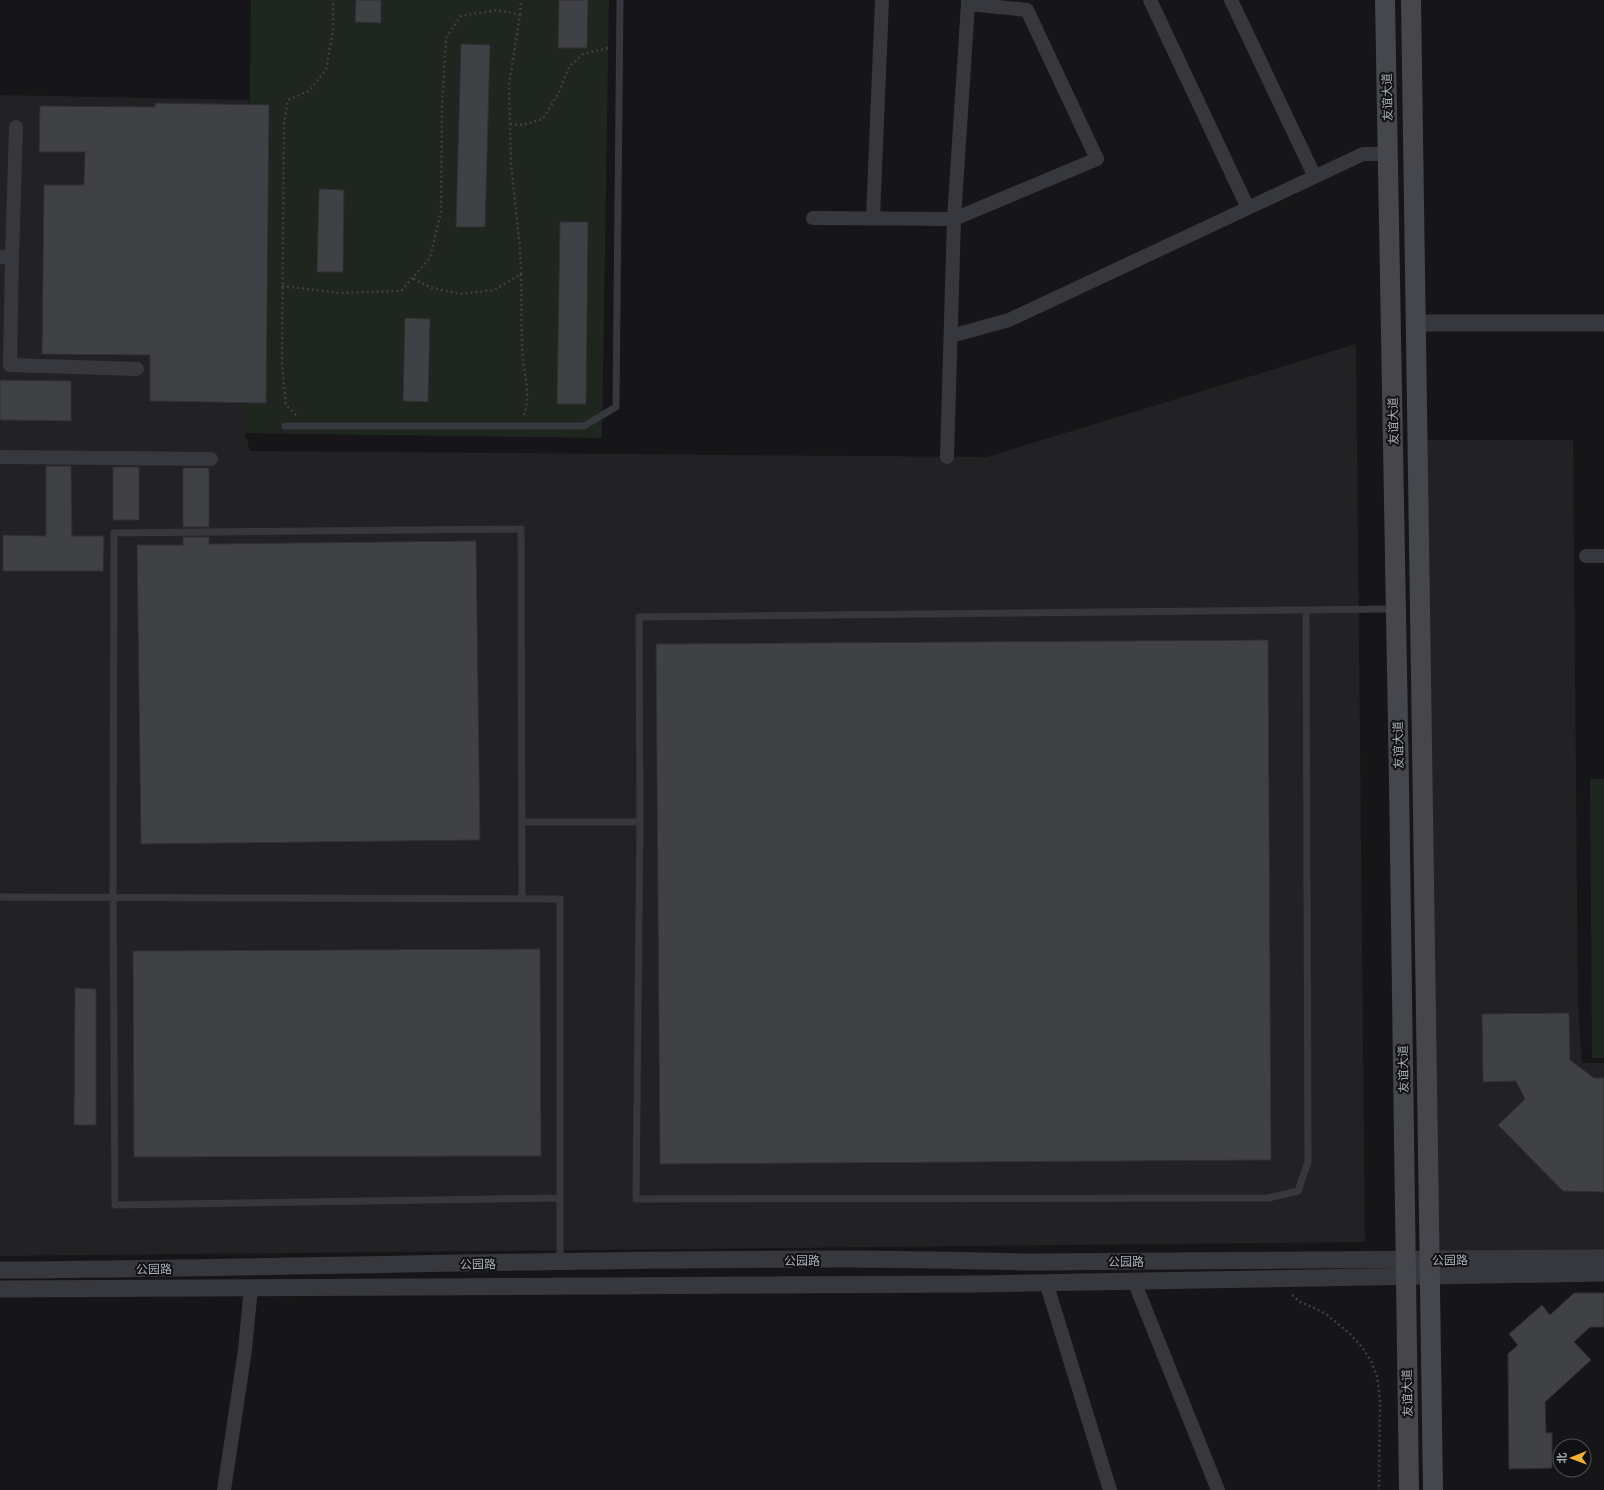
<svg xmlns="http://www.w3.org/2000/svg" width="1604" height="1490" viewBox="0 0 1604 1490" font-family="Montserrat,'Noto Sans SC',sans-serif">
<style>
.built{fill:#222225}
.green{fill:#1e261f}
.building{fill:#404145;stroke:#303034}
.lines{fill:none;stroke-linecap:round;stroke-linejoin:round}
.path{stroke:#3d3f44;stroke-width:2.5;stroke-dasharray:2 3;stroke-linecap:butt}
.service{stroke:#37383d;stroke-width:7}
.minor{stroke:#37383d;stroke-width:14}
.tertiary{stroke:#37383d;stroke-width:17}
.secondary{stroke:#45474d;stroke-width:20}
.labels{text-anchor:middle;dominant-baseline:central;stroke-width:4;stroke-linejoin:round;paint-order:stroke}
.street-label{font-size:12px;fill:#a8adb8;stroke:#111113}
</style>
<rect width="100%" height="100%" fill="#161618"/>
<path class="built" d="M0 95 249 100 245 433 250 451 987 457 1356 344 1365 1242 0 1256Z
M1423 440H1573L1578 1003 1582 1063H1604V1253L1436 1258Z"/>
<path class="green" d="M251 0H609L602 438 245 433Z
M1590 779H1604V1058H1592Z"/>
<path class="building" d="M356 0H381V23L355 22Z
M559 0H588L587 48H558Z
M461 44 490 45 485 227H456Z
M155 103 269 105 266 403 150 401V355L42 354 44 185H84L85 152H39L40 106 155 107Z
M319 189 344 190 343 272H317Z
M560 222H588L586 404H557Z
M405 318 430 319 428 402 403 401Z
M0 380 71 381V421L0 420Z
M46 466H71L72 536H104L103 571H3V535L46 536Z
M113 467H139V520H113Z
M183 468H209V527H183Z
M183 537H209V544L476 541 480 840 141 844 137 545H183Z
M1268 640 1271 1160 660 1164 656 644Z
M540 949 541 1156 134 1157 133 951Z
M75 988 96 989V1125H74Z
M1569 1013 1570 1060 1594 1078H1604V1192L1563 1191 1498 1125 1525 1099 1516 1081 1483 1082 1482 1014Z
M1574 1293H1604V1327H1590L1574 1342 1591 1360 1545 1402 1546 1433H1552V1468L1509 1469 1508 1354 1518 1345 1509 1334 1542 1305 1550 1315Z"/>
<g class="lines">
<path class="path" d="M520 15 521 0
M510 124 523 125 543 119 559 92 569 67 583 54 608 48
M521 274C522 298 521 322 522 345 522 369 532 392 524 415
M282 286 341 293 401 291 430 258 441 212 442 107 446 38 461 16 498 10 520 15 509 85 511 163 520 249 521 274 494 290 461 294 432 288 412 278
M296 415 286 405 282 363 284 124 288 100 309 91 326 70 333 30V0
M1292 1295 1300 1302 1312 1307 1326 1314 1350 1334 1362 1347 1371 1361 1377 1376 1380 1399 1379 1490"/>
<path class="service" d="M285 426H584L616 407 620 0
M522 822H640L639 617 1394 609
M640 822 636 1199 1268 1198 1298 1191 1308 1162 1306 610
M0 897 560 899V1261
M522 899 521 529 114 533 113 898 115 1205 560 1198"/>
<path class="minor" d="M1231 0 1314 175
M1248 208 1363 154H1388
M813 218 954 219 1097 159 1027 10 968 4V0
M873 218 882 0
M0 257H12L16 127
M12 257 10 365 137 369
M951 336 1009 320 1248 208 1150 0
M0 457 211 459
M947 457 954 219 968 4
M1586 556H1604
M1134 1281 1218 1490
M1046 1282 1110 1490
M224 1490 245 1350 251 1287"/>
<path class="tertiary" d="M1416 323H1604
M0 1270C282 1268 564 1259 846 1259 908 1259 970 1261 1032 1262 1222 1262 1413 1260 1604 1258
M0 1289 977 1284 1604 1273"/>
<path class="secondary" d="M1385 0 1399 782 1409 1490
M1411 0 1433 1490"/>
</g>
<g class="labels">
<g class="street-label">
<text transform="translate(1387 97) rotate(-91)">友谊大道</text>
<text transform="translate(1393 421) rotate(-91)">友谊大道</text>
<text transform="translate(1398 745) rotate(-91)">友谊大道</text>
<text transform="translate(1403 1069) rotate(-91)">友谊大道</text>
<text x="802" y="1260">公园路</text>
<text transform="translate(1450 1260) rotate(-1)">公园路</text>
<text x="1126" y="1261">公园路</text>
<text transform="translate(478 1264) rotate(-1)">公园路</text>
<text transform="translate(154 1269) rotate(-1)">公园路</text>
<text transform="translate(1407 1393) rotate(-91)">友谊大道</text>
</g>
</g>
<g transform="translate(1572 1458) rotate(269)"><circle r="19" fill="#111113" stroke="#4d4f55"/>
<path d="M0-3L7 15L0 10L-7 15Z" fill="#f2b134"/>
<text y="-6" font-size="11" font-weight="bold" text-anchor="middle" fill="#a8adb8">北</text>
</g>
</svg>
